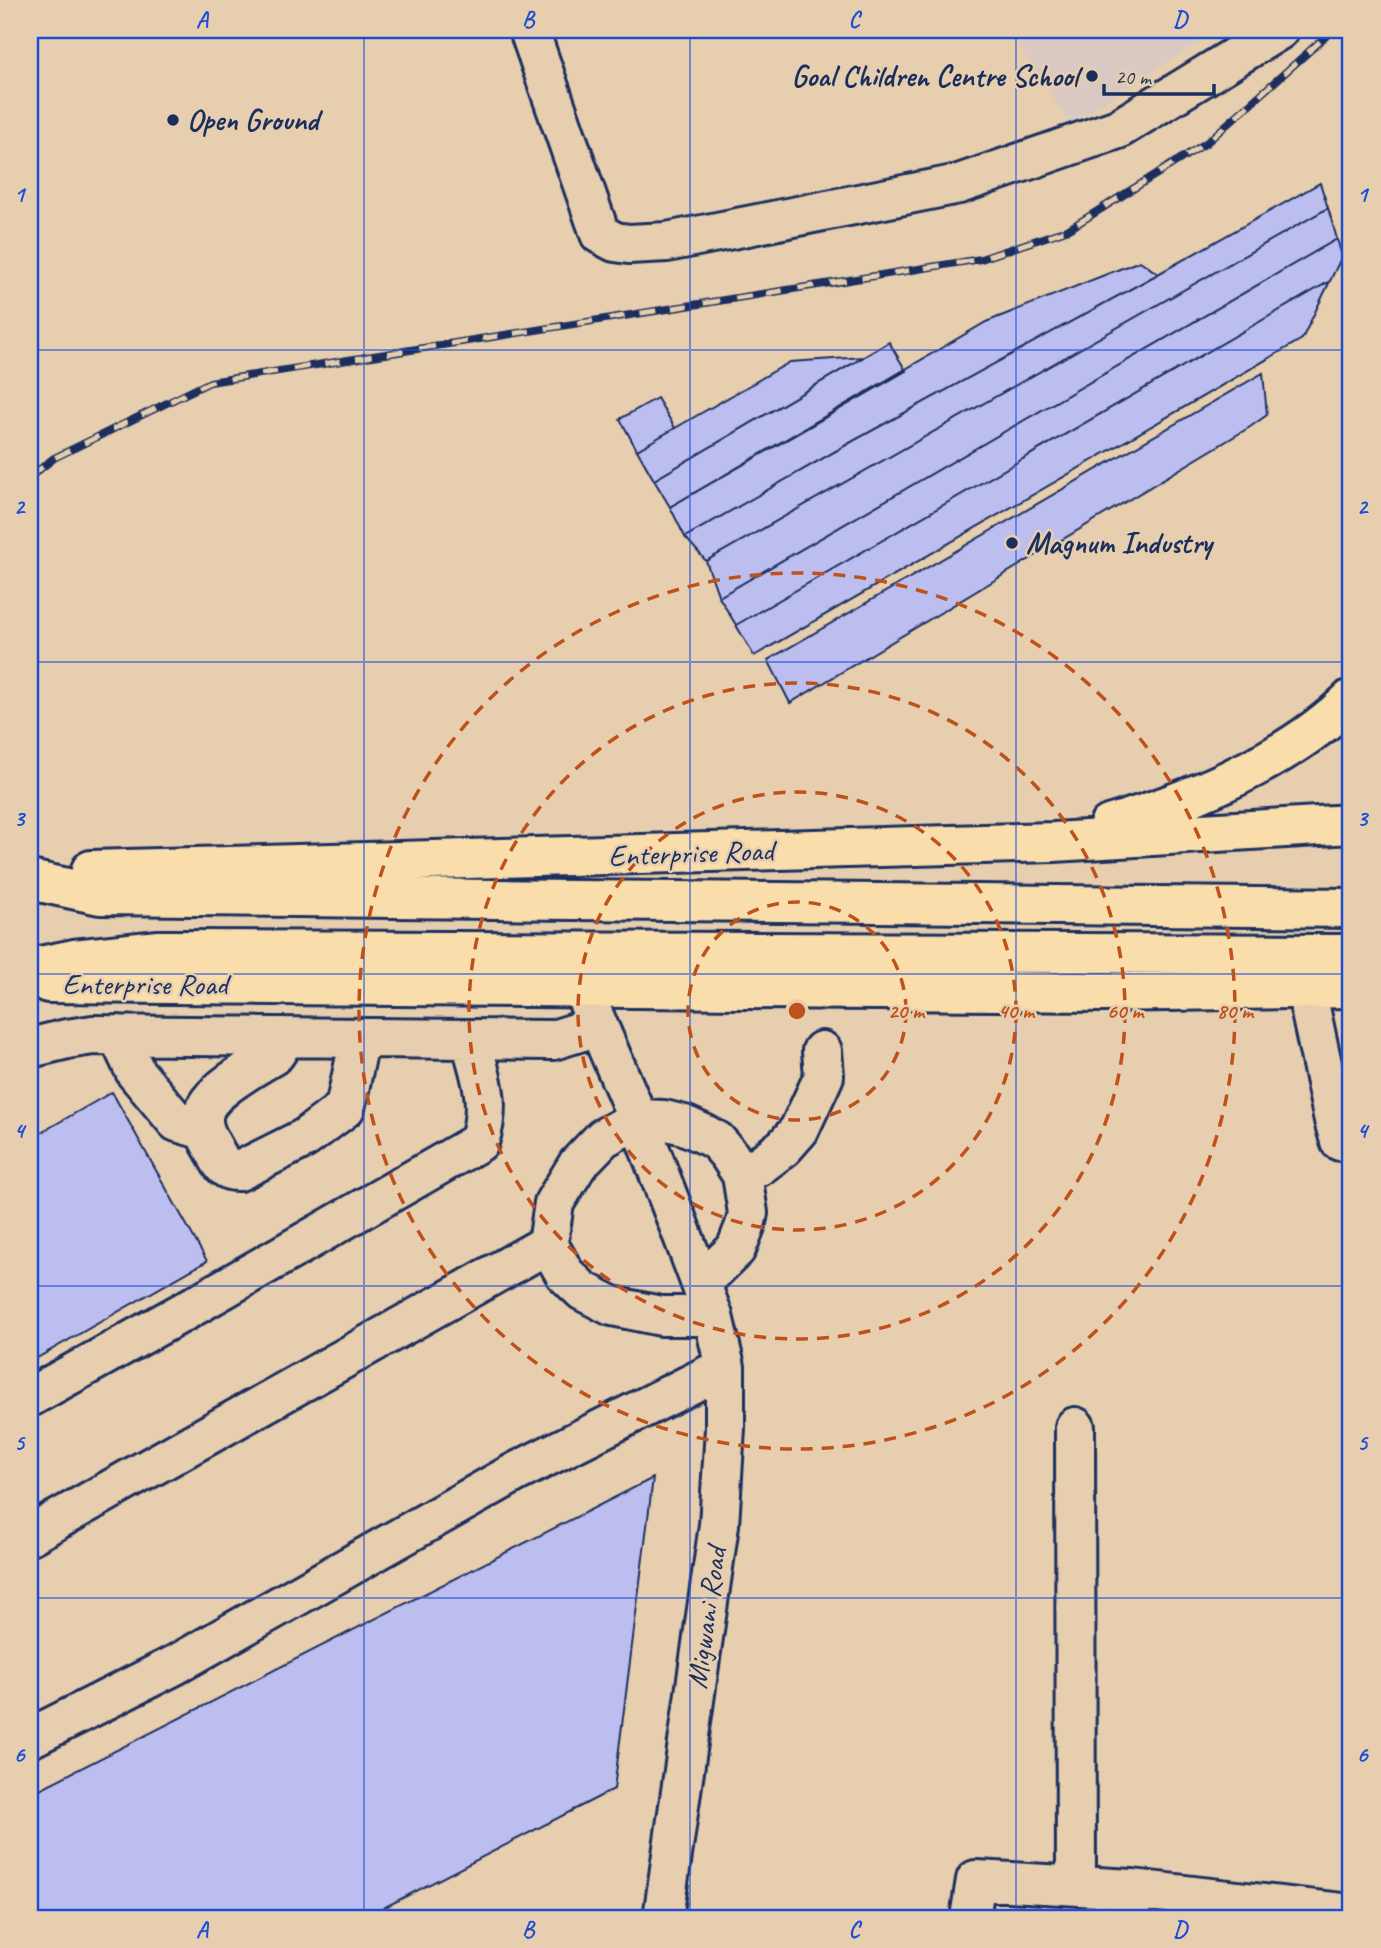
<svg xmlns="http://www.w3.org/2000/svg" width="1381" height="1948" viewBox="0 0 1381 1948" font-family="Caveat,sans-serif">
<style>
.built{fill:#d9c9c2}
.building{fill:#bcbef0;stroke:#1b2f5e;stroke-width:2}
.lines{fill:none;stroke-linecap:round;stroke-linejoin:round}
.minor-casing{stroke:#1b2f5e;stroke-width:44}
.major-casing{stroke:#1b2f5e;stroke-width:44}
.minor{stroke:#e6ceae;stroke-width:38}
.major{stroke:#f9deab;stroke-width:38}
.rail-casing{stroke:#1b2f5e;stroke-width:8}
.rail{stroke:#e6ceae;stroke-width:5;stroke-dasharray:16;stroke-linecap:butt}
.grid{fill:none;stroke:#1d4ed8;stroke-width:2;stroke-opacity:0.55}
.ring{fill:none;stroke:#bf511c;stroke-width:3.5;stroke-dasharray:12 9}
.poi-dot{fill:#1b2f5e;stroke:#e6ceae;stroke-width:2.5}
.labels{text-anchor:middle;dominant-baseline:central;stroke-width:5;stroke-linejoin:round;paint-order:stroke}
.poi-label{font-size:30px;font-weight:bold;fill:#1b2f5e;stroke:#e6ceae;text-anchor:start}
.street-label{font-size:30px;fill:#1b2f5e;stroke:#e6ceae}
.centre{fill:#bf511c;stroke:#e6ceae;stroke-width:3.5}
.ring-label{font-size:21px;text-anchor:middle;font-weight:bold;fill:#bf511c;stroke:#e6ceae;stroke-width:5;stroke-linejoin:round;paint-order:stroke}
.neatline{fill:none;stroke:#1d4ed8;stroke-width:2.5}
.grid-label{font-size:23px;text-anchor:middle;font-weight:bold;fill:#1d4ed8}
</style>
<rect width="100%" height="100%" fill="#e6ceae"/>
<filter id="ink" filterUnits="userSpaceOnUse"><feTurbulence type="fractalNoise" baseFrequency=".0143" numOctaves="2"/><feDisplacementMap in="SourceGraphic" scale="14" xChannelSelector="R" yChannelSelector="G"/><feConvolveMatrix kernelMatrix="1 2 1 2 8 2 1 2 1" color-interpolation-filters="sRGB"/></filter>
<g filter="url(#ink)">
<path class="built" d="M1008 30H1218L1070 123Z"/>
<path class="building" d="M1320 183 1328 208 706 561 685 537 855 440 1158 274Z
M1328 208 1337 239 719 597 706 561Z
M1337 239 1342 256 1330 281 736 625 719 597Z
M1140 261 1158 274 855 440 685 537 670 507 986 322Z
M1330 281 1302 339 754 656 736 625Z
M889 342 906 371 670 507 654 480Z
M864 357 654 480 637 450 790 362Z
M1263 373 1267 415 1250 427 790 703 768 660Z
M657 398 675 428 637 450 620 419Z
M112 1092 207 1261 30 1362V1139Z
M653 1478 614 1789 364 1918H30V1794Z"/>
<g class="lines">
<defs>
<path id="minor" d="M529 30 600 234 615 242 629 244 667 242 959 184 1118 129 1279 30
M582 988 638 1119 683 1236 713 1316 725 1367V1428L719 1525 663 1918
M1306 989 1334 1120 1340 1141
M118 1035 136 1073 177 1122 204 1130
M282 1037 279 1048 275 1054C255 1067 203 1093 203 1118 202 1131 210 1142 216 1153 221 1165 226 1172 239 1171L305 1138 345 1108 360 1038
M30 1048 67 1039 93 1035 553 1040 598 1026
M742 1175 759 1166 784 1147 799 1130 824 1076 822 1051
M701 1283 736 1249 745 1226 748 1213 742 1175 729 1155 717 1141 704 1134 684 1125 664 1120 638 1119 603 1138 578 1164 554 1203 548 1244 565 1274 583 1291 612 1306 661 1316H713
M30 1397 185 1311 479 1142C492 1102 481 1079 471 1040
M1075 1427 1076 1886
M30 1535 548 1244
M30 1738 175 1665 516 1472 725 1367
M970 1918 976 1880 1132 1889
M1129 1918 1132 1889 1351 1914"/>
<path id="major" d="M1109 825C1192 800 1288 761 1351 699
M91 870 1054 842 1351 824
M30 880 100 895 1351 908
M30 968 74 959 159 950 1351 954
M48 983 1103 992 1351 988"/>
</defs>
<use href="#minor" class="minor-casing"/>
<use href="#major" class="major-casing"/>
<use href="#minor" class="minor"/>
<use href="#major" class="major"/>
<defs>
<path id="rail" d="M30 477 54 458 210 382 981 259 1069 229 1206 143 1333 30"/>
</defs>
<use href="#rail" class="rail-casing"/>
<use href="#rail" class="rail"/>
</g>
</g>
<path class="grid" d="M364 30V1918M690 30V1918M1016 30V1918M30 350H1351M30 662H1351M30 974H1351M30 1286H1351M30 1598H1351"/>
<g class="ring">
<circle cx="797" cy="1011" r="109"/>
<circle cx="797" cy="1011" r="219"/>
<circle cx="797" cy="1011" r="328"/>
<circle cx="797" cy="1011" r="438"/>
</g>
<g class="poi-dot">
<circle cx="1092" cy="76" r="7"/>
<circle cx="173" cy="120" r="7"/>
<circle cx="1012" cy="543" r="7"/>
</g>
<g class="labels">
<g class="poi-label">
<text x="1078" y="76" text-anchor="end">Goal Children Centre School</text>
<text x="187" y="120">Open Ground</text>
<text x="1026" y="543">Magnum Industry</text>
</g>
<g class="street-label">
<text transform="translate(691 853) rotate(-2)">Enterprise Road</text>
<text x="145" y="984">Enterprise Road</text>
<text transform="translate(706 1618) rotate(-82)">Migwani Road</text>
</g>
</g>
<circle cx="797" cy="1011" r="10" class="centre"/>
<g class="ring-label">
<text x="906" y="1018">20 m</text>
<text x="1016" y="1018">40 m</text>
<text x="1125" y="1018">60 m</text>
<text x="1235" y="1018">80 m</text>
</g>
<rect width="1381" height="1948" fill="none" stroke="#e6ceae" stroke-width="77"/>
<path d="M1104 84v10h110v-10" fill="none" stroke="#1b2f5e" stroke-width="3.5"/>
<text x="1115" y="84" font-size="21" fill="#1b2f5e" stroke="#e6ceae" stroke-width="5" paint-order="stroke">20 m</text>
<rect x="38" y="38" width="1304" height="1872" class="neatline"/>
<g class="grid-label">
<text x="202" y="27">A</text>
<text x="528" y="27">B</text>
<text x="854" y="27">C</text>
<text x="1180" y="27">D</text>
<text x="19" y="202">1</text>
<text x="1362" y="202">1</text>
<text x="19" y="514">2</text>
<text x="1362" y="514">2</text>
<text x="19" y="826">3</text>
<text x="1362" y="826">3</text>
<text x="19" y="1138">4</text>
<text x="1362" y="1138">4</text>
<text x="19" y="1450">5</text>
<text x="1362" y="1450">5</text>
<text x="19" y="1762">6</text>
<text x="1362" y="1762">6</text>
<text x="202" y="1937">A</text>
<text x="528" y="1937">B</text>
<text x="854" y="1937">C</text>
<text x="1180" y="1937">D</text>
</g>
</svg>
